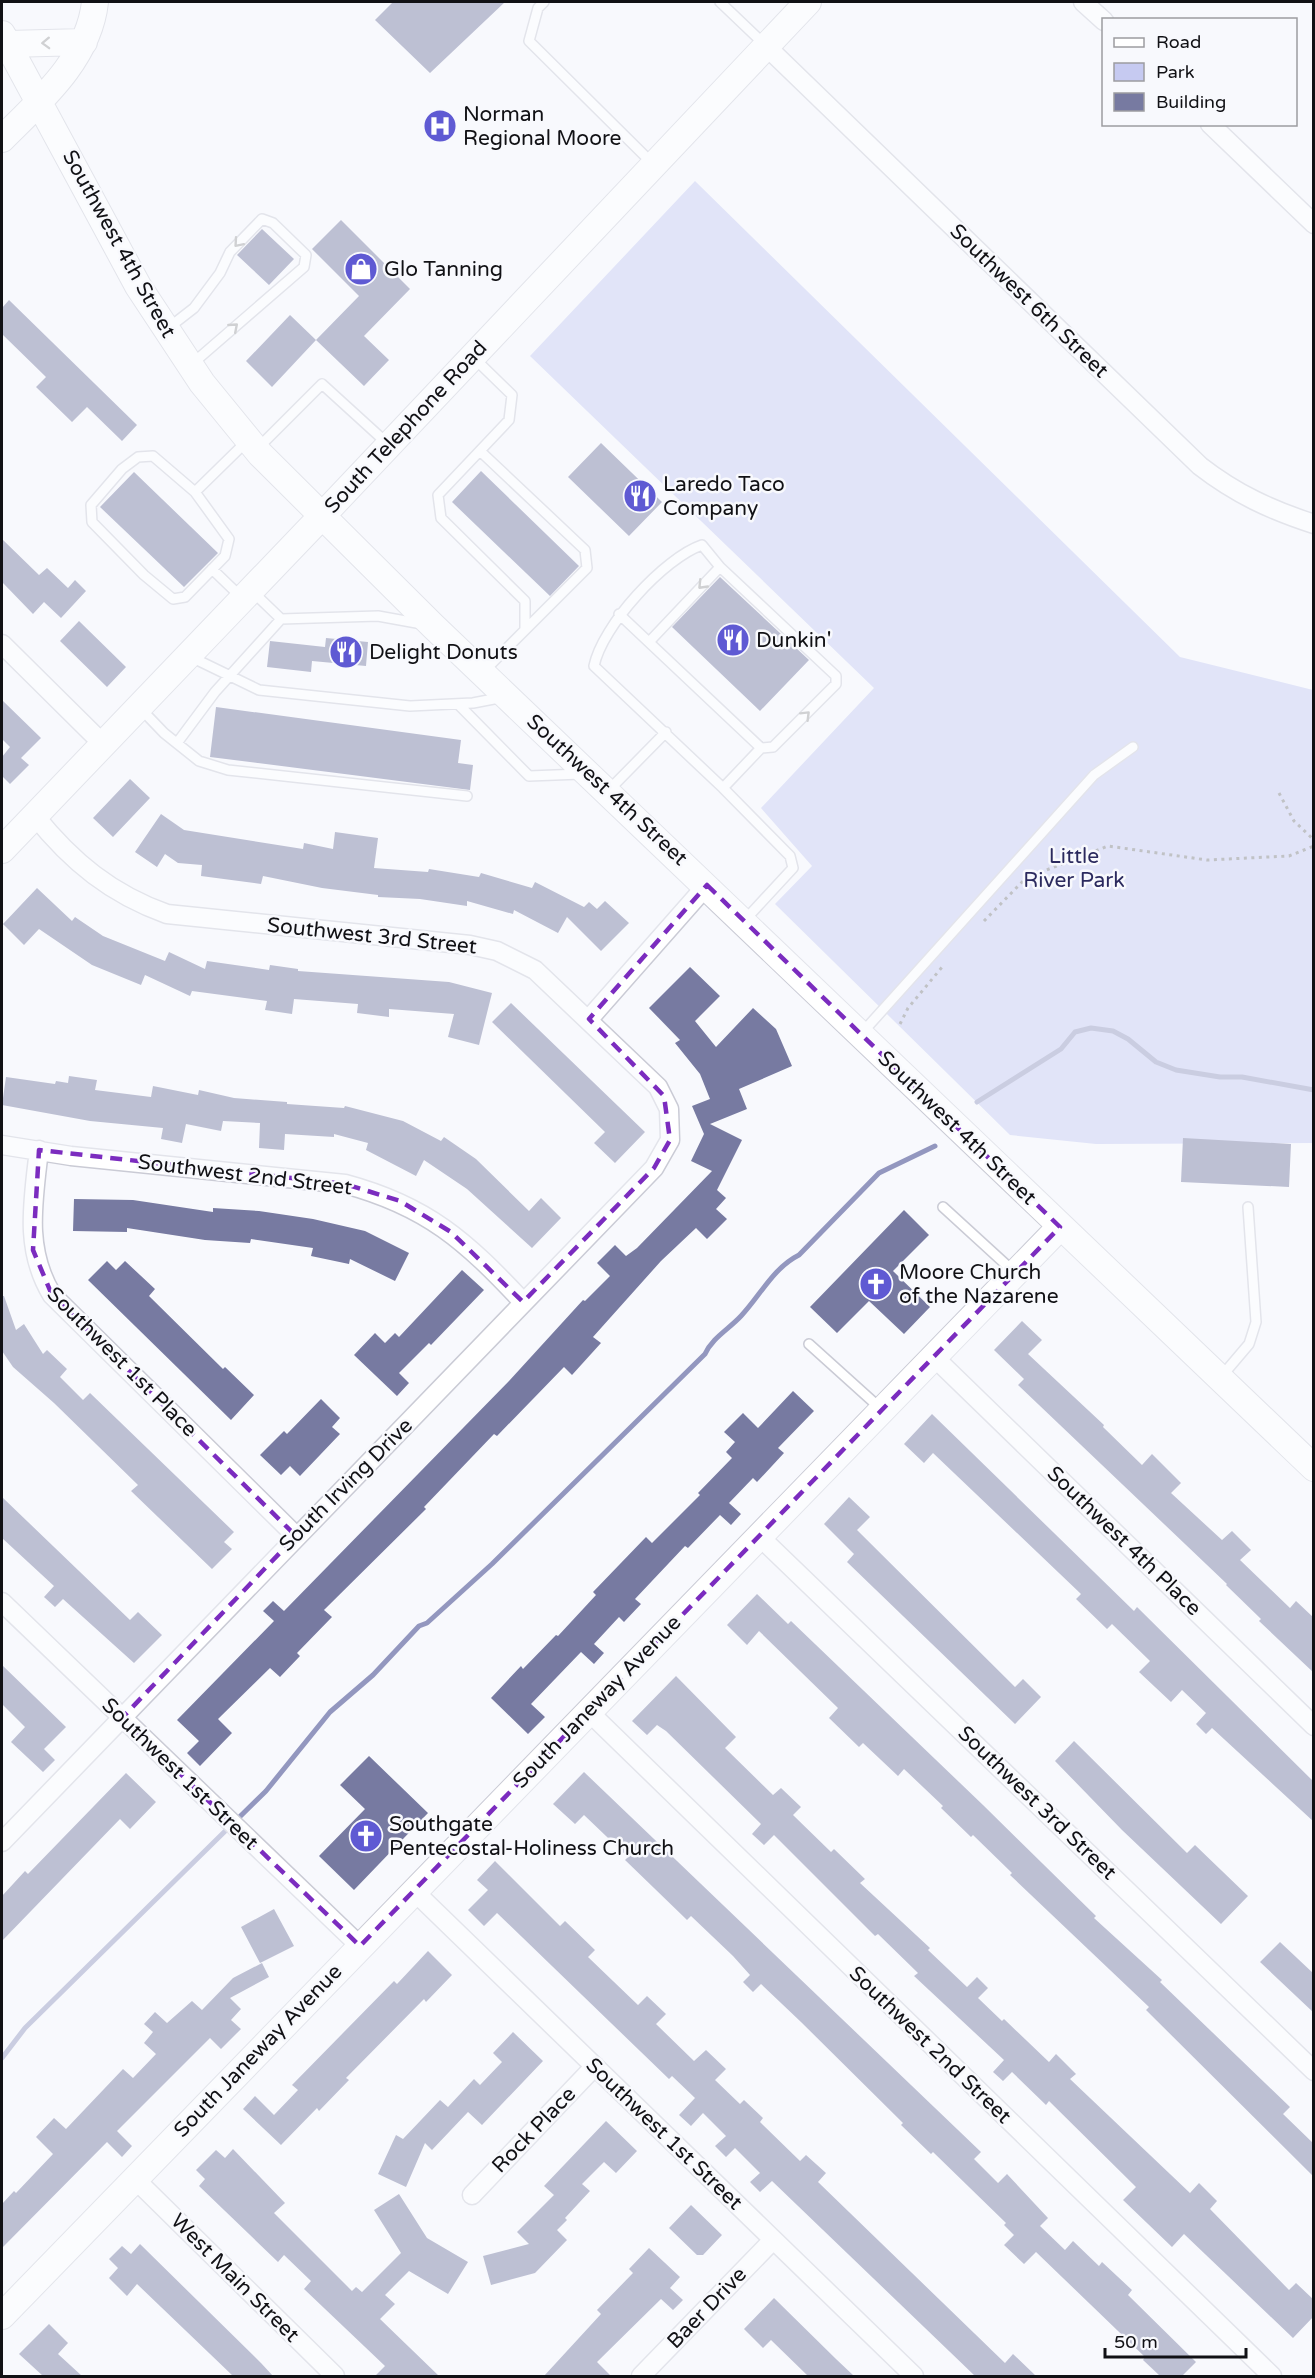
<svg xmlns="http://www.w3.org/2000/svg" width="1315" height="2378" viewBox="0 0 1315 2378" font-family="'Varela Round',sans-serif">
<style>
.green{fill:#c6caf1}
.lines{fill:none;stroke-linecap:round;stroke-linejoin:round}
.stream{stroke:#9397bf;stroke-width:5}
.building{fill:#777aa1}
.lane-casing{stroke:#cacbd5;stroke-width:12}
.street-casing{stroke:#cacbd5;stroke-width:21}
.secondary-casing{stroke:#cacbd5;stroke-width:28}
.path{stroke:#7d7e82;stroke-width:3;stroke-dasharray:3 4.5;stroke-linecap:butt}
.lane{stroke:#fff;stroke-width:9}
.street{stroke:#fff;stroke-width:18}
.secondary{stroke:#fff;stroke-width:26}
.oneway{stroke:#a0a0a1}
.marked{fill:none;stroke:#7b2cbf;stroke-width:4.5;stroke-dasharray:12 8;stroke-linejoin:round}
.labels{text-anchor:middle;dominant-baseline:central;stroke-width:5;stroke-linejoin:round;paint-order:stroke}
.poi-label{font-size:21px;fill:#111115;stroke:#f8f9fd;text-anchor:start}
.street-label{font-size:21px;fill:#111115;stroke:#f8f9fd}
.park-label{font-size:21px;fill:#2b2a5e;stroke:#f8f9fd}
</style>
<rect width="100%" height="100%" fill="#f8f9fd"/>
<path class="green" d="M695 181 1180 657 1313 690V1143L1096 1144 1010 1135 775 904 812 866 761 808 874 688 530 356Z"/>
<g class="lines">
<path class="stream" d="M977 1102 1061 1049 1075 1032 1091 1028 1113 1031 1128 1039 1156 1062 1176 1070 1220 1077H1242L1314 1090
M2 2058 25 2028 266 1791 330 1712 373 1675 419 1626 427 1623 492 1564 705 1354C712 1338 729 1329 741 1316 760 1296 773 1268 799 1255L879 1173 935 1146"/>
</g>
<path class="building" d="M393 2H505L430 73 375 20Z
M341 220 410 289 364 336 389 360 364 386 316 340 359 296 312 249Z
M262 229 294 259 269 285 237 255Z
M9 300 137 425 122 441 87 407 72 422 36 387 46 377 2 334V308Z
M290 315 316 340 272 387 246 361Z
M601 443 662 502 629 536 568 477Z
M481 471 579 566 550 596 452 502Z
M134 472 218 553 184 587 100 507Z
M2 539 39 575 47 568 68 588 75 580 86 591 61 618 44 602 33 614 2 582Z
M720 577 809 660 760 711 672 627Z
M79 621 126 667 107 687 60 641Z
M326 638 368 642 366 666 312 661 311 672 267 667 270 641 325 647Z
M2 700 41 738 21 758 29 765 10 784 2 776V757L10 747 2 739Z
M216 707 461 740 458 763 473 765 470 790 210 757Z
M130 779 150 798 113 837 93 818Z
M161 814 184 830 303 849 304 843 333 849 335 832 378 838 374 868 428 872 429 869 479 877 481 873 532 888 535 882 584 907 589 902 597 909 605 901 629 923 601 951 567 917 558 933 514 910 513 914 467 901V906L420 899 378 897V895L322 888 263 876 261 884 201 876 202 865 178 863 165 854 157 867 135 852Z
M37 888 72 921 75 917 103 936 165 961 169 952 205 969 207 961 269 970 270 965 298 969V971L449 982 492 993 479 1045 448 1037 454 1014 389 1009V1017L357 1013 358 1004 294 999 292 1014 265 1010 267 1001 192 991 190 996 145 975 141 985 92 965 39 929 24 945 3 924Z
M690 967 720 996 695 1021 716 1047 753 1008 776 1029 792 1066 739 1089 747 1109 710 1124 742 1140 717 1190 726 1198 716 1209 727 1219 707 1239 696 1228 661 1261 593 1337 601 1343 572 1375 564 1367 497 1436 494 1434 424 1507 426 1509 324 1610 332 1617 297 1653 300 1656 280 1677 270 1668 218 1719 232 1733 200 1766 187 1753 199 1741 177 1720 274 1621 263 1611 273 1601 284 1611 509 1381 583 1300 585 1301 610 1276 597 1263 615 1245 626 1256 637 1248 712 1171 691 1161 704 1134 692 1106 710 1099 700 1074 675 1043 680 1040 649 1008Z
M511 1003 645 1132 615 1163 594 1143 605 1132 492 1022Z
M69 1076 97 1080 95 1090 151 1097 153 1086 198 1095 199 1090 234 1098 287 1102V1104L344 1108 345 1106 403 1121 441 1141 444 1137 476 1159 529 1211 541 1198 561 1218 532 1248 467 1189 424 1160 416 1176 366 1150 368 1143 334 1134V1137L285 1134 284 1150 259 1148 260 1123 223 1121 221 1131 186 1124 182 1143 161 1139 163 1128 90 1121 2 1105 6 1077 55 1084 56 1081 68 1083Z
M1183 1138 1291 1144 1289 1187 1181 1182Z
M74 1199 133 1200 213 1212V1208L259 1211 313 1219 365 1231 409 1253 395 1281 350 1259 349 1264 311 1256 313 1248 251 1239 250 1243 205 1240 127 1228V1232L73 1231Z
M904 1210 929 1235 893 1271 930 1307 904 1334 869 1301 837 1333 810 1307Z
M107 1261 116 1270 125 1261 155 1289 149 1296 223 1369 225 1367 254 1395 231 1420 88 1280Z
M462 1270 484 1290 431 1345 429 1343 399 1373 409 1383 397 1396 354 1355 375 1333 385 1343 395 1333 399 1337Z
M2 1296H4L16 1330 24 1324 43 1354 47 1350 67 1369 60 1377 83 1400 90 1393 234 1532 224 1542 232 1549 212 1569 131 1491 138 1485 54 1403 13 1367 2 1351Z
M1022 1321 1042 1340 1028 1354 1104 1425 1103 1427 1142 1465 1152 1454 1181 1483 1171 1493 1222 1540 1232 1531 1251 1550 1240 1560 1290 1608 1296 1601 1314 1618V1673L1259 1621 1261 1619 1226 1585 1227 1584 1018 1385 1024 1379 994 1350Z
M793 1391 814 1411 778 1448 784 1453 757 1482 753 1478 729 1503 741 1514 731 1525 720 1515 688 1548 685 1546 635 1599 641 1604 624 1622 619 1617 594 1644 604 1653 594 1664 581 1652 531 1704 545 1717 528 1734 491 1698 521 1666 523 1669 556 1635 558 1636 596 1595 593 1592 646 1537 652 1543 700 1495 698 1493 732 1458 726 1452 735 1442 724 1432 743 1413 758 1428Z
M321 1399 340 1418 332 1427 340 1434 300 1476 290 1466 281 1475 260 1455 284 1431 287 1434Z
M932 1414 1134 1611 1137 1607 1314 1782V1822L1212 1728 1206 1734 1196 1724 1206 1713 1182 1690 1171 1702 1139 1672 1150 1661 1112 1624 1107 1629 1076 1599 1081 1594 933 1453 924 1463 904 1444Z
M2 1497 130 1620 138 1612 162 1635 134 1663 63 1599 55 1607 44 1597 54 1586 2 1538Z
M849 1497 870 1517 857 1530 1015 1687 1023 1679 1041 1697 1015 1724 847 1562 854 1554 824 1524Z
M757 1594 788 1624 791 1621 983 1805 1096 1916 1094 1918 1162 1980 1160 1982 1290 2107 1283 2114 1314 2144V2177L1146 2010 1149 2007 1010 1875 1012 1873 973 1835 971 1837 941 1808 943 1806 904 1769 898 1776 863 1743 859 1747 829 1718 838 1708 759 1631 747 1645 727 1625Z
M2 1665 66 1727 44 1749 55 1760 43 1772 11 1742 25 1727 2 1704Z
M676 1676 736 1737 725 1748 773 1795 781 1788 801 1807 793 1815 831 1852 834 1849 865 1879 860 1883 930 1948 928 1950 967 1987 977 1977 988 1988 978 1998 1002 2021 1004 2019 1049 2062 1056 2054 1076 2074 1070 2079 1190 2193 1199 2183 1217 2201 1210 2209 1289 2290 1296 2283 1314 2300V2316L1293 2338 1184 2234 1172 2247 1123 2200 1136 2187 1049 2101 1046 2105 1012 2072 1003 2081 993 2072 1004 2060 914 1976 918 1973 878 1934 875 1936 774 1835 764 1845 752 1834 761 1824 666 1731 657 1725 647 1735 632 1721Z
M1074 1741 1187 1853 1195 1845 1248 1896 1221 1924 1122 1830 1055 1761Z
M369 1756 428 1813 354 1890 319 1856 365 1809 340 1785Z
M584 1772 981 2152 974 2159 998 2183 1007 2174 1048 2218 1040 2226 1065 2250 1073 2241 1099 2266 1102 2262 1132 2290 1128 2295 1196 2362 1182 2376H1160L1143 2360 1145 2357 1036 2252 1024 2264 1004 2245 1014 2235 1004 2225 1006 2223 933 2152 931 2154 901 2125 903 2123 801 2022 761 1984 753 1992 743 1982 750 1975 733 1956 691 1916 687 1920 654 1888 625 1860 628 1857 584 1815 575 1824 553 1804Z
M126 1773 156 1802 130 1829 120 1819 2 1941V1896L25 1871 28 1874Z
M495 1861 560 1926 565 1921 595 1950 588 1957 638 2005 647 1996 666 2014 656 2024 694 2061 706 2050 726 2069 715 2080 740 2104 744 2100 763 2118 760 2122 800 2161 806 2155 826 2173 818 2182 1005 2363 1013 2354 1036 2376H975L772 2181 760 2192 750 2182 760 2173 735 2148 726 2157 715 2146 726 2136 703 2113 691 2126 679 2115 695 2098 672 2076 669 2079 497 1913 484 1926 468 1910 488 1890 477 1880Z
M274 1909 294 1946 260 1963 241 1927Z
M1280 1942 1314 1974V2013L1260 1962Z
M428 1951 452 1975 426 2002 424 1999 346 2078 349 2080 319 2111 317 2108 281 2145 243 2109 255 2096 274 2115 298 2090 292 2085 394 1981 397 1984Z
M262 1963 269 1977 230 1998 241 2009 231 2020 241 2029 221 2049 210 2038 117 2131 132 2146 122 2157 107 2142 2 2248V2204L14 2191 16 2193 53 2154 36 2137 54 2118 66 2129 123 2069 133 2078 156 2054 144 2043 153 2032 144 2024 155 2012 167 2023 192 2001 202 2010 233 1978Z
M513 2032 543 2061 482 2125 468 2112 432 2150 425 2143 406 2187 378 2174 396 2135 403 2139 440 2100 448 2107 474 2079 480 2085 502 2062 493 2053Z
M606 2121 637 2151 616 2173 604 2162 582 2184 590 2191 565 2218 567 2220 557 2230 567 2240 535 2273 491 2285 483 2256 529 2244 517 2232 554 2195 544 2186Z
M233 2149 285 2203 274 2213 352 2291 356 2287 362 2292 401 2253 374 2210 399 2194 427 2238 468 2262 448 2294 409 2271 385 2295 395 2304 380 2319 439 2376H375L385 2366 304 2289 311 2281 284 2255 278 2262 199 2186 205 2179 196 2170 216 2150 225 2158Z
M691 2205 722 2235 703 2255H697L669 2228Z
M140 2244 261 2363 273 2376H233L137 2284 127 2296 109 2278 118 2268 109 2259 122 2246 131 2254Z
M649 2248 680 2277 670 2288 683 2300 673 2310 661 2299 597 2362 611 2376H544L601 2314 597 2310 633 2273 629 2269Z
M774 2298 836 2359 854 2376H808L771 2340 763 2348 744 2329Z
M49 2324 68 2343 58 2354 82 2376H43L19 2354Z"/>
<g class="lines">
<defs>
<path id="lane" d="M544 2 538 8 529 41 652 163
M720 2 764 44
M167 329 194 308 220 273 230 252 262 219 273 223 306 255 304 267 192 364
M474 358 512 395 509 420 438 495 441 518 525 601V630L483 672
M258 448 322 384 389 445
M480 451 585 550 587 568 525 630
M195 492 229 539 225 556 185 597 173 599 144 575 92 522 91 505 122 469 138 457 153 456 195 492 246 442
M720 567 702 545C664 558 602 626 594 666L723 788 790 856 793 868 744 921
M212 569 241 597
M253 592 281 619
M619 614 761 748 723 788
M649 642 720 567 836 676V684L773 747 761 748
M191 657 259 690 410 706 473 703 504 697
M458 704 529 776 581 774
M141 709 164 733 199 761 228 770 467 796
M177 743 215 692 281 619 378 616 422 624
M608 791 666 732
M861 1034 1094 775 1133 747
M943 1207 1013 1271
M809 1344 880 1408
M1221 1377 1249 1344 1256 1322 1248 1207"/>
<path id="street" d="M1083 2 1104 21
M766 46 1200 466C1236 494 1271 510 1314 524
M1210 124 1314 224
M2 644 103 744
M589 1019 707 885
M2 1145 71 1156 345 1184C427 1206 466 1241 523 1302
M39 1150C33 1202 24 1249 52 1295L296 1536
M934 1357 1314 1726
M759 1536 1314 2071
M2 1602 360 1946
M588 1711 1272 2376
M2 1842 654 1168 670 1140 669 1109 658 1087 535 970 497 951 470 945 167 914C111 894 72 862 35 816
M414 1891 914 2376
M135 2179 335 2376
M472 2195 595 2066
M641 2376 773 2240"/>
<path id="secondary" d="M2 34 138 286 202 383 260 454 433 626 1314 1468
M8 44 84 42
M2 139C40 101 89 59 95 2
M2 850 321 517 808 2
M2 2316 1060 1227"/>
</defs>
<use href="#lane" class="lane-casing"/>
<use href="#street" class="street-casing"/>
<use href="#secondary" class="secondary-casing"/>
<path class="path" d="M1279 793 1294 821 1314 840
M984 921 1026 878 1108 846 1207 860 1289 856 1314 846
M900 1024 908 1008 943 966"/>
<use href="#lane" class="lane"/>
<use href="#street" class="street"/>
<use href="#secondary" class="secondary"/>
</g>
<defs><path id="oneway-chevron" d="M-2-3.5L2.5 0L-2 3.5" fill="none" stroke-width="1.6" stroke-linecap="round" stroke-linejoin="round" transform="scale(1.5)"/></defs>
<g class="oneway">
<use href="#oneway-chevron" transform="translate(46 43) rotate(178)"/>
<use href="#oneway-chevron" transform="translate(238 243) rotate(131)"/>
<use href="#oneway-chevron" transform="translate(234 327) rotate(-41)"/>
<use href="#oneway-chevron" transform="translate(702 585) rotate(134)"/>
<use href="#oneway-chevron" transform="translate(806 715) rotate(-45)"/>
</g>
<path d="M0 0H1315V2378H0ZM707 885 1060 1227 360 1946 122 1718 296 1536 52 1295 33 1250 39 1150 345 1184 400 1201 451 1232 523 1302 654 1168 670 1140 664 1096 589 1019Z" fill="#f8f9fd" fill-opacity=".55" fill-rule="evenodd"/>
<path class="marked" d="M707 885 1060 1227 360 1946 122 1718 296 1536 52 1295 33 1250 39 1150 345 1184 400 1201 451 1232 523 1302 654 1168 670 1140 664 1096 589 1019Z"/>
<defs>
<symbol id="hospital-disc" viewBox="-11 -11 22 22"><circle r="9.5" fill="#5f5ad3" stroke="#f8f9fd"/><path d="M-5-5h3v3.5h4V-5h3V5h-3V1.5h-4V5h-3Z" fill="#fff"/></symbol>
<symbol id="shop-disc" viewBox="-11 -11 22 22"><circle r="9.5" fill="#5f5ad3" stroke="#f8f9fd"/><path d="M-5-2.5h2.3a2.7 3.5 0 0 1 5.4 0H5L5.5 6h-11ZM-1.5-2.5h3a1.5 2.3 0 0 0-3 0Z" fill="#fff"/></symbol>
<symbol id="restaurant-disc" viewBox="-11 -11 22 22"><circle r="9.5" fill="#5f5ad3" stroke="#f8f9fd"/><path d="M-5-6h1v4h1v-4h1v4h1v-4h1v5L-1.5 .5V6h-2V.5L-5-1ZM5-6V6H3V1.5H1.5Q1.5-4 5-6Z" fill="#fff"/></symbol>
<symbol id="church-disc" viewBox="-11 -11 22 22"><circle r="9.5" fill="#5f5ad3" stroke="#f8f9fd"/><path d="M-1.2-6h2.4v3.5h3.3v2.4h-3.3V6h-2.4V-.1h-3.3v-2.4h3.3Z" fill="#fff"/></symbol>
</defs>
<g fill-rule="evenodd">
<use href="#hospital-disc" x="421" y="107" width="38" height="38"/>
<use href="#shop-disc" x="342" y="250" width="38" height="38"/>
<use href="#restaurant-disc" x="621" y="477" width="38" height="38"/>
<use href="#restaurant-disc" x="714" y="621" width="38" height="38"/>
<use href="#restaurant-disc" x="327" y="633" width="38" height="38"/>
<use href="#church-disc" x="857" y="1265" width="38" height="38"/>
<use href="#church-disc" x="347" y="1817" width="38" height="38"/>
</g>
<g class="labels">
<g class="poi-label">
<text x="463" y="114">Norman<tspan x="463" dy="24">Regional Moore</tspan></text>
<text x="384" y="269">Glo Tanning</text>
<text x="663" y="484">Laredo Taco<tspan x="663" dy="24">Company</tspan></text>
<text x="756" y="640">Dunkin'</text>
<text x="369" y="652">Delight Donuts</text>
<text x="899" y="1272">Moore Church<tspan x="899" dy="24">of the Nazarene</tspan></text>
<text x="389" y="1824">Southgate<tspan x="389" dy="24">Pentecostal-Holiness Church</tspan></text>
</g>
<g class="street-label">
<text transform="translate(119 244) rotate(61)">Southwest 4th Street</text>
<text transform="translate(1029 301) rotate(44)">Southwest 6th Street</text>
<text transform="translate(406 427) rotate(-47)">South Telephone Road</text>
<text transform="translate(607 790) rotate(43)">Southwest 4th Street</text>
<text transform="translate(372 936) rotate(6)">Southwest 3rd Street</text>
<text transform="translate(957 1128) rotate(44)">Southwest 4th Street</text>
<text transform="translate(245 1175) rotate(7)">Southwest 2nd Street</text>
<text transform="translate(122 1362) rotate(45)">Southwest 1st Place</text>
<text transform="translate(346 1485) rotate(-45)">South Irving Drive</text>
<text transform="translate(1124 1541) rotate(44)">Southwest 4th Place</text>
<text transform="translate(597 1702) rotate(-46)">South Janeway Avenue</text>
<text transform="translate(180 1774) rotate(44)">Southwest 1st Street</text>
<text transform="translate(1037 1803) rotate(44)">Southwest 3rd Street</text>
<text transform="translate(930 2045) rotate(44)">Southwest 2nd Street</text>
<text transform="translate(258 2051) rotate(-46)">South Janeway Avenue</text>
<text transform="translate(534 2130) rotate(-46)">Rock Place</text>
<text transform="translate(664 2134) rotate(44)">Southwest 1st Street</text>
<text transform="translate(235 2278) rotate(45)">West Main Street</text>
<text transform="translate(707 2308) rotate(-46)">Baer Drive</text>
</g>
<g class="park-label">
<text x="1074" y="856">Little<tspan x="1074" dy="24">River Park</tspan></text>
</g>
</g>
<rect width="1315" height="2378" fill="none" stroke="#111115" stroke-width="6"/>
<rect x="1102" y="18" width="195" height="108" fill="#f8f9fd" stroke="#9c9ca0" stroke-width="1.5"/>
<rect x="1114" y="38" width="30" height="9" fill="#ffffff" stroke="#9c9ca0" stroke-width="1.5"/>
<text x="1156" y="48" font-size="18" fill="#111115">Road</text>
<rect x="1114" y="63" width="30" height="18" fill="#c6caf1" stroke="#9c9ca0" stroke-width="1.5"/>
<text x="1156" y="78" font-size="18" fill="#111115">Park</text>
<rect x="1114" y="93" width="30" height="18" fill="#777aa1" stroke="#9c9ca0" stroke-width="1.5"/>
<text x="1156" y="108" font-size="18" fill="#111115">Building</text>
<path d="M1105 2348v9h141v-9" fill="none" stroke="#111115" stroke-width="3"/>
<text x="1114" y="2348" font-size="18" fill="#111115" stroke="#f8f9fd" stroke-width="4.5" paint-order="stroke">50 m</text>
</svg>
